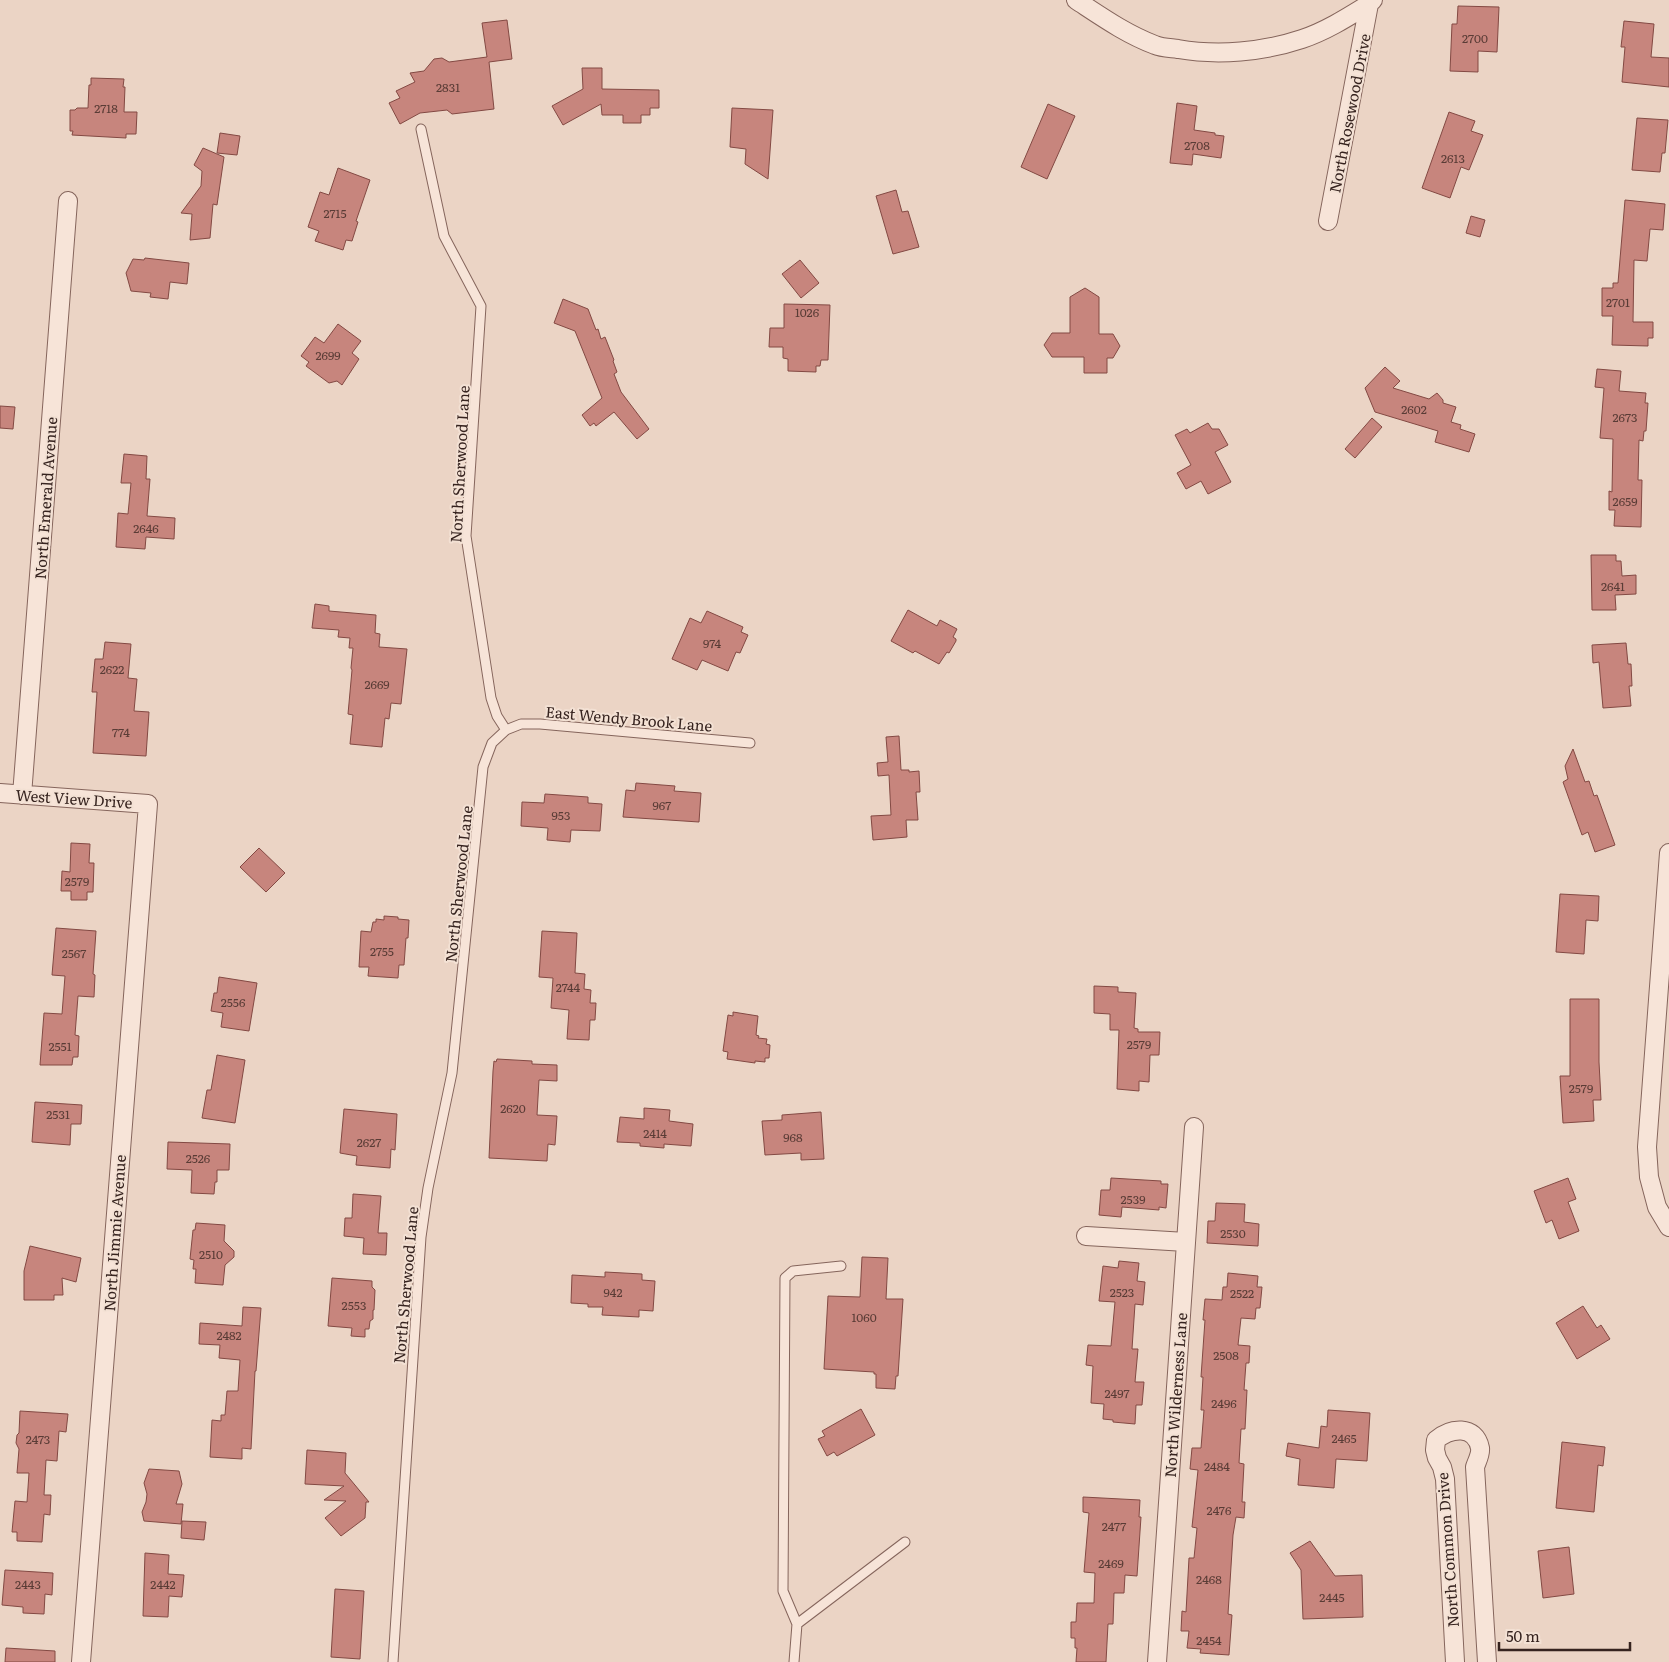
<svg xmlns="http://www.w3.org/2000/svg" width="1669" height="1662" viewBox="0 0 1669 1662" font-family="Literata,serif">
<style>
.building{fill:#c7857d;stroke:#834943}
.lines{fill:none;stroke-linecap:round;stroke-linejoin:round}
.lane-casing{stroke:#85655c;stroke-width:11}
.street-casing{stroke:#85655c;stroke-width:20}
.lane{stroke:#f7e4d8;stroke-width:9}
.street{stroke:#f7e4d8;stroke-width:18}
.labels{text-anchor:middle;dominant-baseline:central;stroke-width:4;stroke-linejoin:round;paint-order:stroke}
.number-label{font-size:12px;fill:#5a3c36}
.street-label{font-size:15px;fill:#36231f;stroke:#f3e1d4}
</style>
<rect width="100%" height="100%" fill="#ebd4c5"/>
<path class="building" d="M1458 6 1499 7 1497 52 1478 51V72L1450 71 1452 24H1457Z
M507 20 512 59 489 62 494 109 452 114 447 110 420 113 400 124 389 103 400 98 396 91 415 82 410 73 424 71 434 59 442 58 449 62 487 57 482 23Z
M1624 21 1654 24 1651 57 1669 58V87L1622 82 1625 47H1621Z
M582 68H602V89L659 90V108H650V115H641V123H623V115H602L601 104 563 125 552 106 583 89Z
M91 78 124 79 123 87H125L124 112H137L136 134H126V138L72 135 73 131H70V110H75L77 108H88L89 85H91Z
M1177 103 1197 106 1194 130 1215 133V135L1224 136 1221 158 1193 154 1192 165 1170 163Z
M1048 104 1075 116 1047 179 1021 167Z
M732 108 773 110 768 179 745 164 746 149 730 147Z
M1449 112 1475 121 1471 131 1483 135 1469 170 1461 167 1450 198 1422 188Z
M1637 118 1668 120 1665 153H1662L1660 172 1632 170Z
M220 133 240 136 237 155 217 153Z
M203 148 224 157 217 205 213 204 210 238 190 240 192 214 181 213 201 186 202 171 194 165Z
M338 168 370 180 356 221 358 222 352 241 346 240 343 250 315 241 319 231 308 227 320 192 329 195Z
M896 190 902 212 908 211 919 247 893 254 876 196Z
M1625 200 1665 204 1663 230 1650 229 1647 261 1634 260 1633 322H1653V338H1648V346L1612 345 1613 316H1602V288H1613V283H1618Z
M1471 216 1485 220 1480 237 1466 233Z
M145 258 189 263 187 284 170 282 168 299 150 297 151 293 131 291 126 273 133 259 144 260Z
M800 260 819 283 801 298 782 274Z
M1085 288 1099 297V334H1113L1120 346 1113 358H1107V373H1084V357H1052L1044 345 1052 333H1070V297Z
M563 299 588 309 596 330 598 329 601 339 605 337 614 360 613 361 617 372 614 374 621 392 649 429 637 439 614 412 596 426 594 423 590 426 582 415 602 398 575 331 554 323Z
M784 304 830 305 828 360H821L820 366H816V372L788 371V359L783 358V347H769L770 328H784Z
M338 324 361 341 352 353 359 359 342 385 337 381 329 383 306 366 309 362 301 356 315 337 324 343Z
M1385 367 1400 381 1393 388 1429 399 1437 393 1443 400V403L1456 407 1451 422 1461 425 1460 429 1475 434 1469 452 1435 442 1438 431 1375 412 1365 388Z
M1597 369 1621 371 1619 391 1646 393 1645 403H1648L1646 431H1644L1643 441 1639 440 1638 480H1642L1641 527 1614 526 1615 510H1609V491L1612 492 1613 439 1600 438 1604 388 1595 387Z
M0 406 15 407 13 429 0 428Z
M1372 418 1382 427 1355 458 1345 449Z
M1208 423 1212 429H1219L1228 445 1215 452 1231 482 1208 494 1201 481 1186 489 1177 473 1191 465 1175 435 1187 429 1190 433Z
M124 454 147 456 146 479H150L147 516 175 518 174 539 146 537 145 549 116 547 118 513 128 514 131 483H121Z
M1591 555H1616V561H1621L1622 576 1636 575V594L1615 595 1616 610H1592Z
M315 604 329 606V611L376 615 375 633 380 634 379 647 407 649 401 704 391 703 389 719 385 718 382 747 350 744 353 715 348 714 352 670 351 668 353 648H349L350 638 338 637 339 630 312 628Z
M908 610 937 626 940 620 957 629 953 637 956 639V641L949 653 947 652 939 664 915 651 913 653 891 641Z
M707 611 743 627 741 632 748 635 740 653 736 652 728 671 702 660 697 670 672 659 690 618 701 623Z
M105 642 131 644 128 678 137 679 134 711 149 712 146 756 93 753 97 692H92L95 659H103Z
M1626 643 1628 664H1631L1632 686H1629L1631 706 1603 708 1599 662 1593 663 1592 645Z
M899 736 901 770H909V772L919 771 920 792H916L918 820H906L907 837 873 840 871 816 891 815 889 775 878 776 877 763 888 762 886 737Z
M1573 749 1585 782 1589 781 1594 796 1597 795 1615 845 1595 852 1588 832 1582 835 1563 782 1568 779 1565 766Z
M636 783 675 786 674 791 701 793 699 822 623 817 626 790 635 791Z
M545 794 588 797V803L602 804 600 831 571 830 570 842 547 840 548 828 521 826 522 802 544 803Z
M71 843 90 844 89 863H94L93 892H87V900H71V891H61L62 871 70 872Z
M259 848 285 873 266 892 240 867Z
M1560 894 1599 896 1598 921 1586 920 1584 954 1556 952Z
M384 916 398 917V919L409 920 408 938H406L404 965H399L398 978 368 976 369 967H359L361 931 371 932 373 922H376V919L384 920Z
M56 928 96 931 93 974 95 975 94 997 78 996 75 1035 79 1036 78 1057H73L72 1065H40L44 1013 62 1014 65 976 52 975Z
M542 931 577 933 575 973 585 974 584 989 591 990 590 1003H596L595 1020H590L589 1040 567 1039 569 1010 551 1008 553 978 539 977Z
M219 977 257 983 249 1031 221 1027 223 1013 211 1011 214 993H217Z
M1094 986 1118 987V992L1136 993 1134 1028 1138 1029V1032H1160L1159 1055H1150L1149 1082 1139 1081V1091L1117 1089 1119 1030H1110V1014L1094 1013Z
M1570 999H1599V1062L1601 1100H1593L1594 1121 1563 1123 1560 1076H1570Z
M733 1012 758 1016 756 1035 759 1036 758 1038 767 1039 766 1044 770 1045 769 1058H765V1062L755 1061V1063L727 1059 728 1052 723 1051 728 1015 733 1016Z
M217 1055 245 1060 235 1123 202 1118 207 1090H211Z
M497 1059 532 1061V1064L557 1065V1081L539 1080 537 1115 557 1116 555 1145 548 1144 547 1161 489 1158 493 1071 494 1061 496 1062Z
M35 1102 82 1105 81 1124H71L70 1145 32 1142Z
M644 1108 670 1110 669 1121 693 1124 691 1146 664 1144V1148L640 1146V1143L617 1142 620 1117 644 1119Z
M344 1109 397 1114 395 1150 391 1149 390 1168 356 1165 357 1156 340 1153Z
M821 1112 824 1159 801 1160V1153L765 1155 762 1121 782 1120V1115Z
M168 1142 230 1144 229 1170H217V1182H215L214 1194 191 1193 192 1170 167 1169Z
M1111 1178 1161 1181V1184H1168L1166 1208 1159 1207V1210L1122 1207 1121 1217 1099 1215 1101 1190H1110Z
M1568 1178 1576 1199 1568 1202 1579 1231 1559 1239 1552 1220 1546 1223 1534 1191Z
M353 1194 381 1196 378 1233H387L386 1255 363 1254 364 1238 344 1236 345 1218H352Z
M1216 1203 1245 1204 1244 1222 1259 1224 1258 1246 1207 1243 1208 1221H1215Z
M196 1223 225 1225 224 1241 234 1251V1257L225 1265 223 1285 195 1283 196 1269H193L194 1260 190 1259 193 1230H195Z
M30 1246 81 1258 76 1282 62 1278 63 1295H54V1300H24V1271Z
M862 1257 888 1258 886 1299H903L898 1376H896L895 1389 876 1388V1374H874V1372L824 1369 828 1296 860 1297Z
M1119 1261 1139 1263 1137 1281 1145 1282 1143 1305 1135 1304 1132 1349H1138L1135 1382H1144L1142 1405H1136L1135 1424 1113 1422V1420L1103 1419 1104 1404 1091 1403 1093 1366 1086 1365 1088 1345 1111 1346 1115 1302 1099 1301 1103 1266 1118 1268Z
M605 1272 642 1274V1280L655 1281 653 1311 639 1310V1317L602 1315 603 1307H588V1304L571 1303 572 1275 605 1277Z
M1228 1273 1258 1276 1257 1287H1262L1260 1308H1256L1255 1319 1241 1318 1238 1345 1250 1346 1249 1363H1246L1244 1390H1247L1245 1429H1241L1239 1463 1244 1464 1242 1502H1245L1244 1518 1236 1517 1233 1535 1228 1614 1232 1615 1229 1655 1200 1653 1201 1649 1187 1648 1189 1631H1181L1182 1611 1186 1612 1189 1558H1194L1197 1528 1192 1527 1198 1470 1190 1469 1192 1448H1201L1204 1410H1201L1203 1377H1201L1205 1320H1203L1205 1299 1222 1300 1223 1287H1227Z
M332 1278 372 1281V1287L375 1290 374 1310H373V1319L370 1321 369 1329H365V1337L351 1336 352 1328 328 1326Z
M1583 1306 1597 1328 1601 1325 1610 1339 1577 1359 1556 1323Z
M243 1307 261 1308 256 1371H255L251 1449 242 1448V1459L210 1457 212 1420 221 1421V1415H225L227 1391H238L240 1360 219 1358 220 1345 199 1344 200 1323 242 1326Z
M861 1409 875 1435 837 1456 834 1452 827 1456 818 1439 825 1436 822 1431Z
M1328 1410 1370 1413 1367 1461 1336 1459 1334 1488 1298 1485 1300 1459 1286 1456 1288 1443 1319 1448 1321 1426 1327 1427Z
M20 1411 68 1414 66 1432 59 1431 57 1461 46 1460 44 1495H51L50 1515 44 1514 42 1542 17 1541V1532H12L15 1501 27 1502 29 1473H17L19 1449 16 1443 17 1435 19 1433Z
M1562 1442 1605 1447 1603 1466 1598 1465 1594 1512 1556 1508Z
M307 1450 346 1453 345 1473 369 1502H366L365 1518 341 1536 325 1518 346 1501 324 1500 344 1486 305 1484Z
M149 1469 179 1471 182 1484 176 1504H183L181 1524 144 1521 142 1512 146 1502 147 1494 144 1483Z
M1083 1497 1140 1500 1139 1517H1141L1137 1576 1125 1575 1124 1593H1114L1113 1624H1108L1106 1662H1076L1077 1648H1075V1638H1071V1622H1076L1077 1603H1094L1095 1573 1084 1572 1089 1513 1083 1512Z
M182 1521 206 1522 204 1540 181 1538Z
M1310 1541 1335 1576 1362 1575 1363 1617 1303 1619 1301 1570 1290 1553Z
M1569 1547 1574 1594 1543 1598 1538 1551Z
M145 1553 169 1555 168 1574 184 1575 182 1597 169 1596 168 1617 143 1616Z
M5 1570 53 1573 52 1595 45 1594 44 1614 23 1613V1607L2 1605Z
M335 1589 364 1591 360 1659 331 1657Z
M6 1648 55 1651V1662H5Z"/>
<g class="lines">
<defs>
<path id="lane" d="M506 730 521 724H540L750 743
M797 1624 905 1542
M393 1662 421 1237 428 1188 452 1073 483 767 492 743 506 730 497 716 491 698 466 536 481 306 444 236 421 129
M794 1662 797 1624 783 1591 785 1278 793 1271 841 1266"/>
<path id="street" d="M1076 0C1102 17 1126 34 1155 45 1162 48 1171 48 1178 49 1218 56 1263 52 1302 39 1326 31 1348 17 1369 4L1373 0
M1328 221 1369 4
M0 793 148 804 81 1662
M22 795 68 201
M1669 853 1647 1147 1649 1177 1657 1207 1669 1227
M1086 1236 1186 1242
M1157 1662 1194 1127
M1455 1662 1445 1479 1442 1467 1437 1458 1435 1450 1436 1440C1450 1428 1475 1424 1480 1448 1481 1454 1477 1461 1475 1467L1487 1662"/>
</defs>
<use href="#lane" class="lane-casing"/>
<use href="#street" class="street-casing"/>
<use href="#lane" class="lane"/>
<use href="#street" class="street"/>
</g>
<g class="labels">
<g class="number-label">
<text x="1475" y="38">2700</text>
<text x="448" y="87">2831</text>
<text x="106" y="108">2718</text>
<text x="1197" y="145">2708</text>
<text x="1453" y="158">2613</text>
<text x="335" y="213">2715</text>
<text x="1618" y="302">2701</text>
<text x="807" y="312">1026</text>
<text x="328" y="355">2699</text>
<text x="1414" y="409">2602</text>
<text x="1625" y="417">2673</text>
<text x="1625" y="501">2659</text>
<text x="146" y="528">2646</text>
<text x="1613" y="586">2641</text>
<text x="712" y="643">974</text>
<text x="112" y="669">2622</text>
<text x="377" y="684">2669</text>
<text x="121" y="732">774</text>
<text x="662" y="805">967</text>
<text x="561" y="815">953</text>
<text x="77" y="881">2579</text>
<text x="382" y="951">2755</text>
<text x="74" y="953">2567</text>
<text x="568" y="987">2744</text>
<text x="233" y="1002">2556</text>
<text x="1139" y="1044">2579</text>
<text x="60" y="1046">2551</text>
<text x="1581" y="1088">2579</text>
<text x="513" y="1108">2620</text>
<text x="58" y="1114">2531</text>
<text x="655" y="1133">2414</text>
<text x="793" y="1137">968</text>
<text x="369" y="1142">2627</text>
<text x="198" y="1158">2526</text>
<text x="1133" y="1199">2539</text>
<text x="1233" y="1233">2530</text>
<text x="211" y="1254">2510</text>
<text x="613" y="1292">942</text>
<text x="1122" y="1292">2523</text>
<text x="1242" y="1293">2522</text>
<text x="354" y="1305">2553</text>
<text x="864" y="1317">1060</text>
<text x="229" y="1335">2482</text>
<text x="1226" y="1355">2508</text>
<text x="1117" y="1393">2497</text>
<text x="1224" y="1403">2496</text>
<text x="1344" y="1438">2465</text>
<text x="38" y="1439">2473</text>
<text x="1217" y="1466">2484</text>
<text x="1219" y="1510">2476</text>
<text x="1114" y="1526">2477</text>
<text x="1111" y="1563">2469</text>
<text x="1209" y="1579">2468</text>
<text x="28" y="1584">2443</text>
<text x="163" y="1584">2442</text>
<text x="1332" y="1597">2445</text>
<text x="1209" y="1640">2454</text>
</g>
<g class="street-label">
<text transform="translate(1349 113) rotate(-79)">North Rosewood Drive</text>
<text transform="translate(459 464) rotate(-87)">North Sherwood Lane</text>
<text transform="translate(45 498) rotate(-86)">North Emerald Avenue</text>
<text transform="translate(629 718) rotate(5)">East Wendy Brook Lane</text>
<text transform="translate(74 798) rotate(4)">West View Drive</text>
<text transform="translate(458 884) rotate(-84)">North Sherwood Lane</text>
<text transform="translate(114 1233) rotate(-86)">North Jimmie Avenue</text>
<text transform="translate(405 1285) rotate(-85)">North Sherwood Lane</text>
<text transform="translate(1175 1395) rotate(-86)">North Wilderness Lane</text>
<text transform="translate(1447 1550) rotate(-94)">North Common Drive</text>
</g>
</g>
<path d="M1499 1642v8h131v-8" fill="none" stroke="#36231f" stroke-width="2.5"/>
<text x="1506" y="1642" font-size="15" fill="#36231f" stroke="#f3e1d4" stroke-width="4" paint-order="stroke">50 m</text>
</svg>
